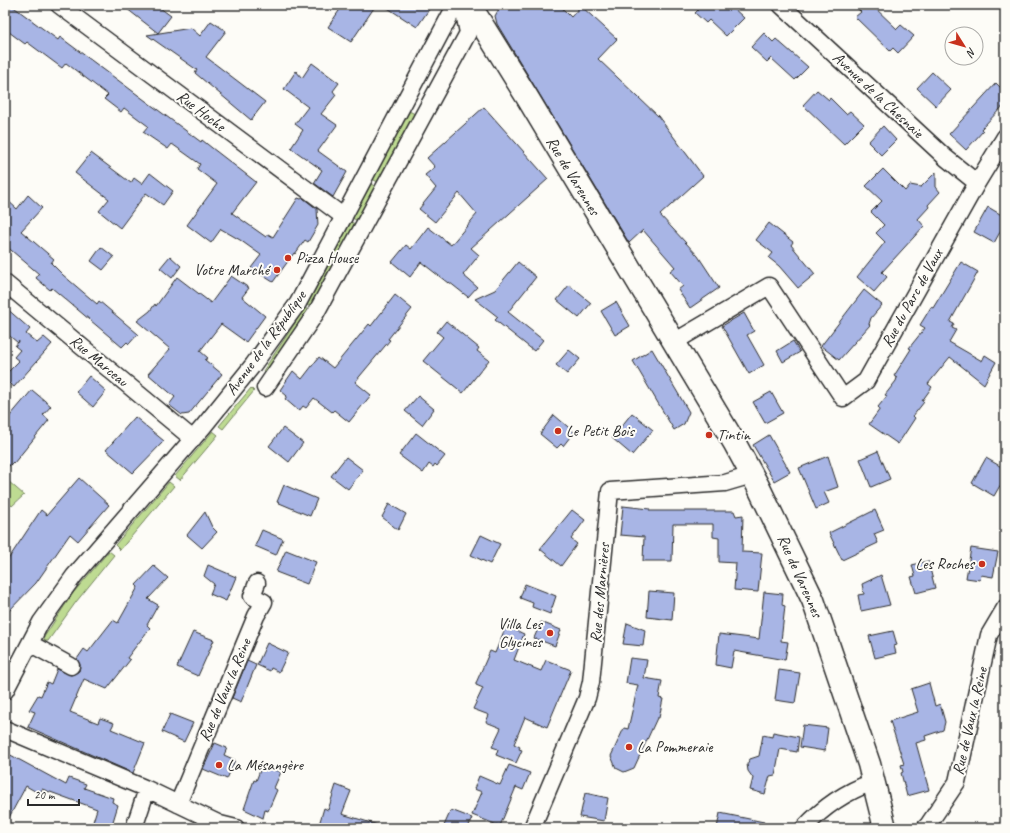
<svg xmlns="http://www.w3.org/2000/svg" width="1010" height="833" viewBox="0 0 1010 833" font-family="Caveat,sans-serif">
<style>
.green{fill:#bedb92;stroke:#74835e}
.building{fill:#a8b5e5;stroke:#2b2b2b}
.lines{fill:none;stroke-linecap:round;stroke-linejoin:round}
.street-casing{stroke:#2b2b2b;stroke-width:19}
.secondary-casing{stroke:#2b2b2b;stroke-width:25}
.street{stroke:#fdfcf7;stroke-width:16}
.secondary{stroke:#fdfcf7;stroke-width:22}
.poi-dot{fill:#c8321e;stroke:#fdfcf7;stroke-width:1.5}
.labels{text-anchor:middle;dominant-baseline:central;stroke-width:4;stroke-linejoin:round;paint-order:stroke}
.street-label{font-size:16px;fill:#2b2b2b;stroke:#fdfcf7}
.poi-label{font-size:16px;fill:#2b2b2b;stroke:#fdfcf7;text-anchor:start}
</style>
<rect width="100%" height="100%" fill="#fdfcf7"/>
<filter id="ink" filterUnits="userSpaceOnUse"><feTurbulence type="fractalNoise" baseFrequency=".025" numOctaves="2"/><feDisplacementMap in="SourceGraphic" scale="8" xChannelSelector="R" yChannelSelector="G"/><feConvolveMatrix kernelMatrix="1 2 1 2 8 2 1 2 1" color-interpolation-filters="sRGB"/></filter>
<g filter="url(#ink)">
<path class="green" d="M409 111 415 114 378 182 372 179Z
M371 184 376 187 358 221 352 218Z
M351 222 357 225 336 264 330 261Z
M329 264 334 267 312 308 307 305Z
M305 308 311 312 269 375 263 371Z
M251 388 254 391 223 429 219 426Z
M213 431 218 435 180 480 175 476Z
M8 481 24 495 12 506 5 499V485Z
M169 482 174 486 120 550 115 545Z
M109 551 114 555 76 602 48 641H44V637L73 593Z"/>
<path class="building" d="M5 5H11L58 40 60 37 201 142 202 140 212 148 256 182 232 213 266 237 268 234 273 237 298 198 301 199 303 198 317 209 318 225 308 242 305 240 295 254 294 253 273 282 251 268 261 255 240 240 221 229 211 243 187 225 217 184 197 169 200 164 172 144 168 149 143 132 148 126 124 108 121 112 104 99 108 95 66 63 62 68 27 42 25 44 5 29Z
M122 5H156L171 16 158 33Z
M343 5H376L351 42 328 27Z
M383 5H432L417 27Z
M501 5H559L571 17 581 6 617 39 598 59 658 116 703 176 660 215 698 256 719 288 690 308 678 290 683 286 670 271 675 267 643 230 629 243 497 24 495 16Z
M693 5H730L744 18 726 36 709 20 706 23 695 13 698 10Z
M854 5H872L897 29 901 25 914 36 898 53 893 48 890 51 855 17 861 12Z
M211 21 226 31 206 57 265 102 251 120 195 73 197 70 147 35 191 28 200 36Z
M764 33 773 42 776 39 808 67 795 80 771 58 767 62 751 47Z
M312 63 339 83 333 91 336 95 321 114 337 125 318 151 347 172 333 197 314 183 322 170 291 148 303 130 295 124 308 107 284 89 296 71 302 78Z
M932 72 951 90 936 106 917 88Z
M996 83 1005 92V104L981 129 983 131 966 150 949 134Z
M817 90 829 100 830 98 846 114 850 111 864 124 844 144 803 105Z
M484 107 548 179 471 248 479 255 463 275 477 287 468 297 449 282 448 283 421 262 410 277 392 262 406 245 411 249 428 227 451 245 477 214 459 193 435 222 419 209 436 188 425 175 435 167 427 158Z
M883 126 896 140 881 155 868 142Z
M91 153 131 183 134 178 142 184 150 173 173 191 163 205 146 193 120 228 99 211 109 199 75 173Z
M883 169 905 191 910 185 921 187 936 172V187L940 192 928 205 929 207 918 219 924 226 882 272 887 277 874 292 857 277 885 242 876 233 884 225 871 212 882 201 866 186Z
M28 195 42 208 21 231 54 259 51 263 63 275 97 304 99 301 138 334 129 344 127 342 122 347 52 288 50 290 36 278 39 274 5 245V198L17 209Z
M988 207 1005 217V223L994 243 974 232Z
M769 223 793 242 791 245 815 274 798 288 779 266 769 258 773 253 756 240Z
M101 247 114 257 103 270 91 261Z
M170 256 181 266 172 278 160 268Z
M518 262 536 277 508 312 543 340 534 351 495 320 498 317 475 299 495 290Z
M961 262 978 272 950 322 954 324 952 328 956 330 949 342 982 361 985 355 996 362 984 384 950 357 928 384 932 387 922 401 924 402 913 416 915 418 898 444 869 424 880 409 878 407 887 396 885 395 896 381 897 378 894 376 911 349 909 348 925 328 920 325 925 317 931 307 933 308Z
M231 276 249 288 242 297 265 316 246 342 221 324 200 351 208 358 205 360 222 374 189 414 182 415 169 405 175 397 148 374 170 349 137 321 150 311 155 304 156 306 177 277 211 303Z
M569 285 591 303 579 318 557 300Z
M864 290 882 305 871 318 869 324 870 325 839 360 821 346Z
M395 295 412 309 388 339 390 340 355 382 371 395 349 422 334 410 332 412 314 398 306 408 303 406 299 411 285 399 287 396 280 390 293 371 302 379 319 357 333 368 369 324 371 326Z
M616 302 630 326 615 335 601 311Z
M5 307 30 329 26 334 37 343 44 337 52 344 14 387 5 380V375L19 361 14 357 20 350 15 346 19 341 18 343 5 332Z
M744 313 754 331 747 335 764 365 749 374 722 326Z
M446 321 479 348 477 351 489 360 463 393 423 361 443 337 437 332Z
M793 341 800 352 783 362 777 351Z
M652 349 689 412 684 424 674 430 633 361Z
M569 350 580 359 567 374 556 365Z
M89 376 106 391 93 407 76 392Z
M32 390 51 406 43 415 49 420 14 463 13 462 5 470V422Z
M771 392 783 413 765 423 753 402Z
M418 396 434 409 422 425 405 411Z
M632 413 653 430 632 455 612 438Z
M554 415 574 432 563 446 561 444 557 448 540 434Z
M135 417 164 441 133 473 106 450Z
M283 428 303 443 289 462 269 446Z
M416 433 445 456 437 466 435 464 433 467 429 464 423 473 399 455Z
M769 435 790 472 774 481 753 445Z
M878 451 890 479 871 487 860 459Z
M828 456 838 487 824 492 829 503 816 509 799 468Z
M346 457 363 470 348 489 331 476Z
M986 458 1005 469V477L994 496 972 483Z
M79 478 109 505 78 541 70 534 36 583 5 615V564L41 510 47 515Z
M284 485 317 499 310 516 277 502Z
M389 504 406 514 398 530 382 517Z
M623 506 650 509V511H734L736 516 743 515 742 552 762 553 758 592 734 590 736 563 719 562V538L713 537V524H673L672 561H643L644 537 620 535Z
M572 510 585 520 571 539 577 544 561 566 540 549Z
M875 510 884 530 874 534 878 543 842 560 829 533Z
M205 512 212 527 217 532 202 548 187 535Z
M262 530 283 539 276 555 255 546Z
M481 535 500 544 490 564 471 555Z
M971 548 998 552 993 577 981 575 980 580 966 578Z
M286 550 316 562 307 584 276 572Z
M928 561 935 588 916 593 911 577 915 576 912 565Z
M208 565 236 577 226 601 210 594 214 584 204 576Z
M154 566 168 578 148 599 158 605 147 625 150 628 127 658 130 660 107 689 84 679 70 712 98 723 100 718 114 723 111 729 145 743 133 773 28 727 35 712 29 710 38 695 41 696 47 682 51 684 57 669 71 675 79 671 80 665 77 659 84 649 88 652 113 620 118 623 138 587 136 585Z
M881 575 890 605 861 611 858 595 864 594 862 584Z
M525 584 556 596 550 614 532 607 533 603 520 598Z
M649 591 674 593 672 620 647 617Z
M764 592 783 594 782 605 785 606 781 641 788 642 785 660 734 651 731 668 716 665 719 634 759 639Z
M541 622 561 630 555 646 534 638Z
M627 623 645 630 643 646 623 644Z
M506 626 524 634 514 660 541 671 546 660 571 670 547 727 525 717 514 744 520 747 519 749 522 750 516 763 496 755 498 749 492 747 501 728 486 722 489 715 473 709 483 688 476 685V683L490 651 495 653Z
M893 631 897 645 894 646 896 653 875 658 869 636Z
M193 632 214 640 198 676 177 667Z
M267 643 288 653 279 672 271 668 270 671 257 665Z
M630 658 647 660 644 678 662 681 659 698 663 699 659 718H657L634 768 624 772 616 768 611 756 624 728 628 729 638 685 626 683Z
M247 661 256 665 241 702 232 698Z
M779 670 800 673 795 703 775 700Z
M929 683 935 706 940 704 945 722 943 730 925 736 926 740 916 743 929 790 907 796 901 773 903 772 901 765 904 764 890 721 918 712 911 689Z
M170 714 193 723 184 742 162 732Z
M803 725 828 728 825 751 800 747Z
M773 732 799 737 797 752 780 749 775 775 770 776 765 794 750 790 753 778 748 771 747 764 750 759 759 756 763 735 772 737Z
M215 743 227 748 224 755 235 760 227 779 203 769Z
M5 752 66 785 69 778 86 784 84 788 113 798 112 802 118 805 111 828H91L97 809 42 789 40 794 26 786 5 825Z
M262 765 281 772 274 788 277 790 268 811 265 810 263 818 244 809 254 780 256 781Z
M509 765 530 773 523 790 516 787 500 826 472 815 482 792 474 789 479 776 500 785Z
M336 785 351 791 342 814 378 825 377 828H318L324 808 328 810Z
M585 793 608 798 604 821 580 817Z
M451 810 472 818 468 828H443Z
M720 813 764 822 763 828H717Z"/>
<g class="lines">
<defs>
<path id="street" d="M59 5 344 217
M781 5 946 158 977 183
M5 283 193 439
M674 342 769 286 843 398 866 381 977 183 1005 137
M265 388 316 313 468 33 464 13
M31 644 71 666
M5 691 41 622 74 576 203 427 253 365 298 303 454 8
M5 729 147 789 220 824 236 828
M178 804 256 616 264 602 252 596 257 583
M134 828 147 789
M532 828 587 698 591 682 610 491 725 483 752 475
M804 828C824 806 845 792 873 782
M925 828 928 825 957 782 989 635 1005 608"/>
<path id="secondary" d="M473 10 527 97 734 442 758 486 813 600 869 764 885 828"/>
</defs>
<use href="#street" class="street-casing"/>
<use href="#secondary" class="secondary-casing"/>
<use href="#street" class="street"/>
<use href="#secondary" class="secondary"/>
</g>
</g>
<g class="poi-dot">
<circle cx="288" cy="258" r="4"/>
<circle cx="277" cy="270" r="4"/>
<circle cx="558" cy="431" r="4"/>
<circle cx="709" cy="435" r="4"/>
<circle cx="982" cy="564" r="4"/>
<circle cx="550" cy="633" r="4"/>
<circle cx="629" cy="747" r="4"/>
<circle cx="219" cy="765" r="4"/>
</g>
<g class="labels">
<g class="street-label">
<text transform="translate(878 95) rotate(43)">Avenue de la Chesnaie</text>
<text transform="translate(201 111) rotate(37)">Rue Hoche</text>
<text transform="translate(573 176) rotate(59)">Rue de Varennes</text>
<text transform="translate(912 298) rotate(-61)">Rue du Parc de Vaux</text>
<text transform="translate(266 343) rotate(-54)">Avenue de la République</text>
<text transform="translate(99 361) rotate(40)">Rue Marceau</text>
<text transform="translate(800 576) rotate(66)">Rue de Varennes</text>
<text transform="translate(600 593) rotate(-85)">Rue des Marnières</text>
<text transform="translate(225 690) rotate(-67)">Rue de Vaux la Reine</text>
<text transform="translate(970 721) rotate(-77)">Rue de Vaux la Reine</text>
</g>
<g class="poi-label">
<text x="296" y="258">Pizza House</text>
<text x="269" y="270" text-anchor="end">Votre Marché</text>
<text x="566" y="431">Le Petit Bois</text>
<text x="717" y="435">Tintin</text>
<text x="974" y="564" text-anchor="end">Les Roches</text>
<text x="542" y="624" text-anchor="end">Villa Les<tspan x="542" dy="18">Glycines</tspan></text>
<text x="637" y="747">La Pommeraie</text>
<text x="227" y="765">La Mésangère</text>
</g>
</g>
<rect width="1010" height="833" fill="none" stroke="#fdfcf7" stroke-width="20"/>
<rect x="10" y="10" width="990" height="813" fill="none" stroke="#2b2b2b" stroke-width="1.5" filter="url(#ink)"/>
<g transform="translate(964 46) rotate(127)"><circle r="19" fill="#fdfcf7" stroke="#a9a8a5"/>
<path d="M0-3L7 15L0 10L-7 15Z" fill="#c8321e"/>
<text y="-6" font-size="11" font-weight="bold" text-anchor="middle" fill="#2b2b2b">N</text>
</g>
<path d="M28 799v6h51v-6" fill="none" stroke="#2b2b2b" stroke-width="2"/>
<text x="34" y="799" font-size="12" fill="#2b2b2b" stroke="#fdfcf7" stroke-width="3" paint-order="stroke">20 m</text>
</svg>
